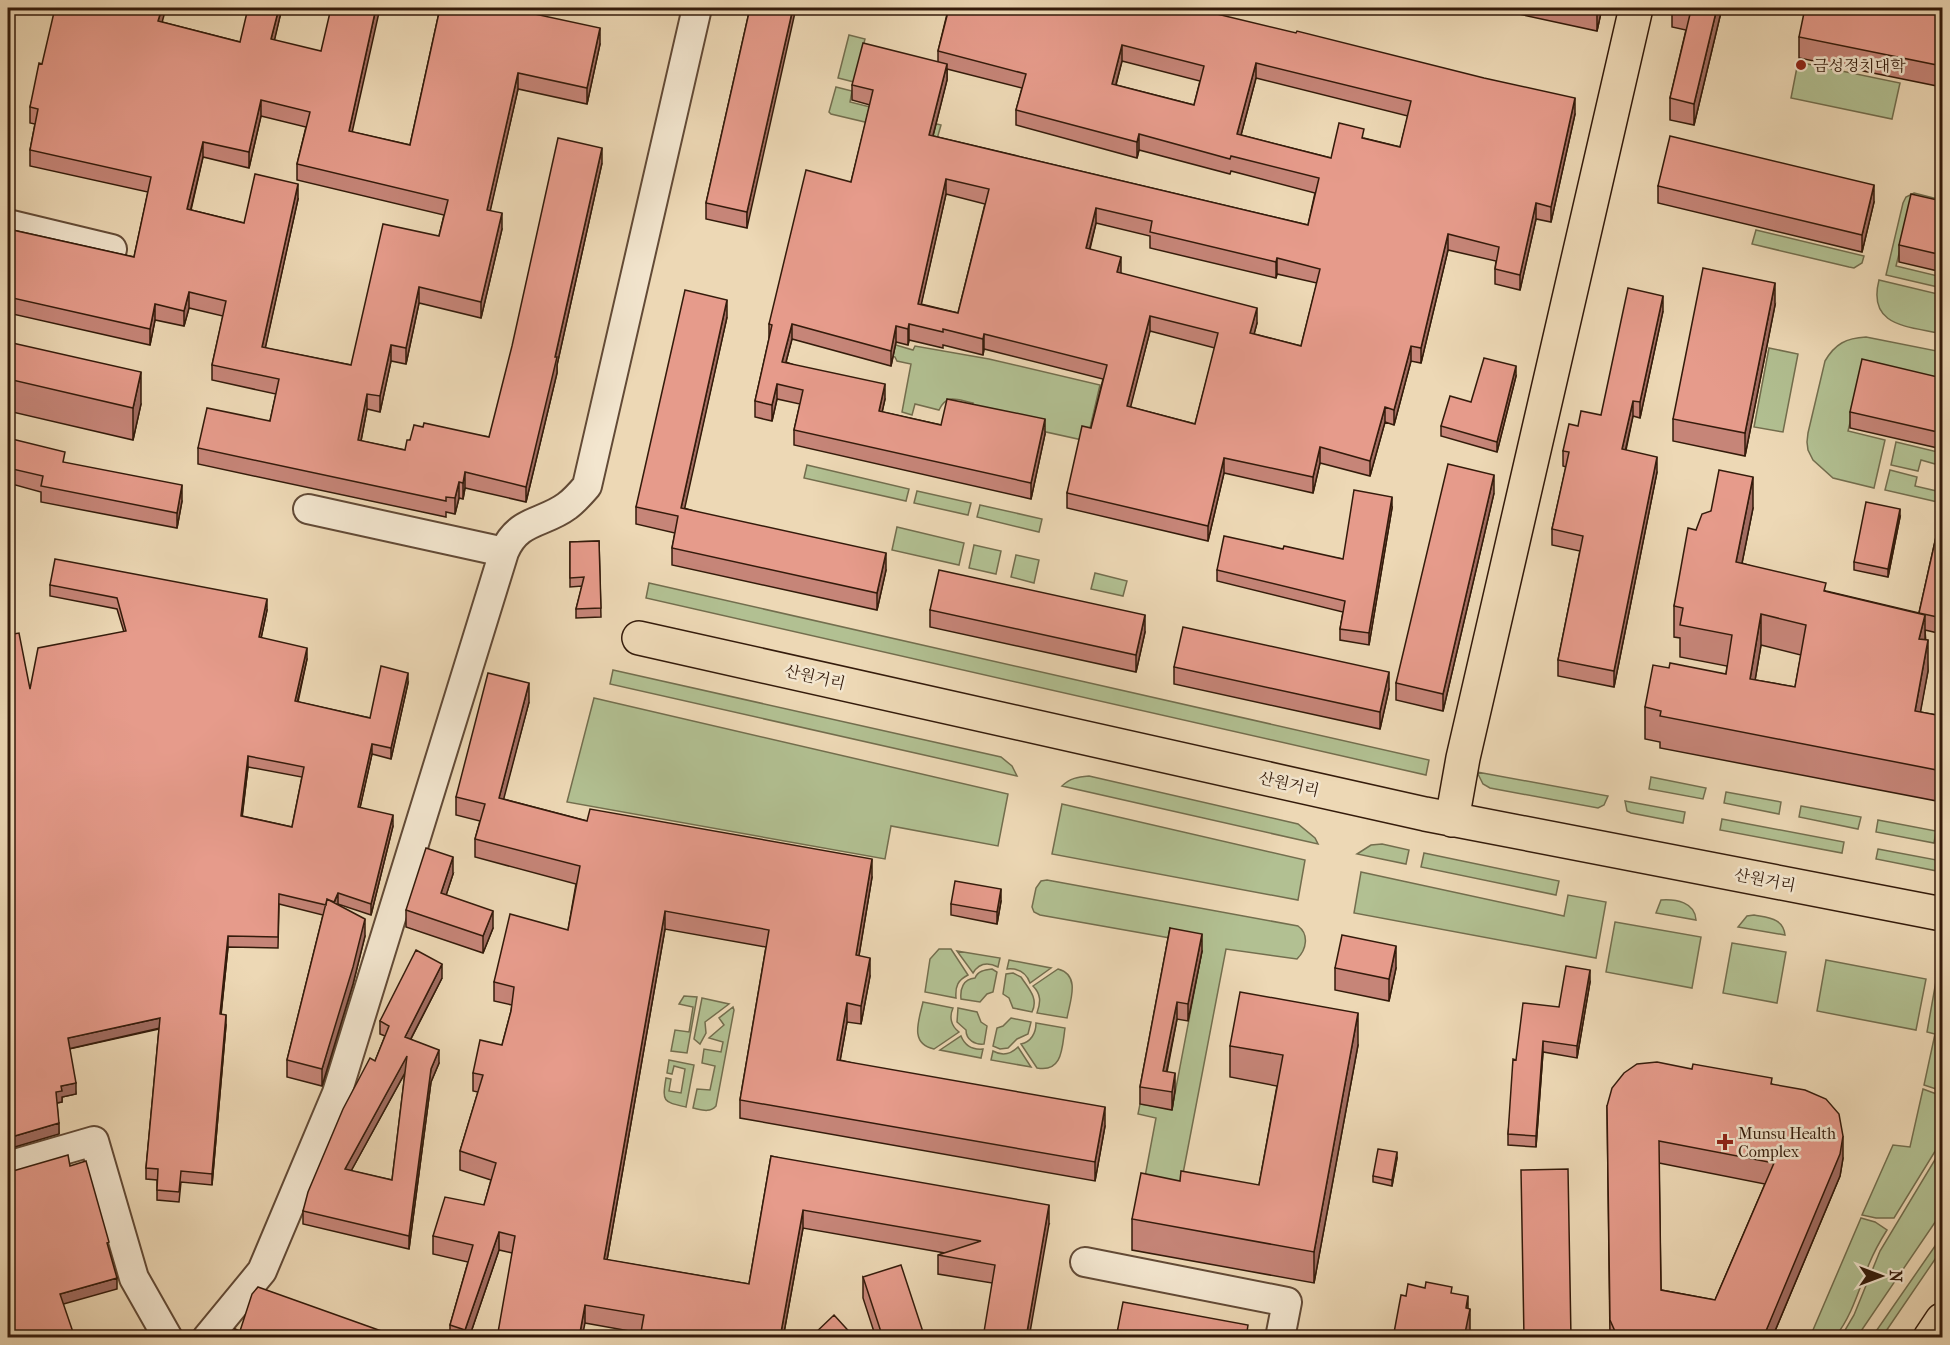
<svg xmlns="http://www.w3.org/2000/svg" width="1950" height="1345" viewBox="0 0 1950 1345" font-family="'IM FELL French Canon','Noto Serif KR',serif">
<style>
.green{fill:#b2c092;stroke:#736e4e;stroke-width:1.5}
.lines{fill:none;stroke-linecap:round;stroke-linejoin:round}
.minor-casing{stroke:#624a36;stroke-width:32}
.major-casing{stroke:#341b0b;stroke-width:36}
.minor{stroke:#f3e6cf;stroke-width:28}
.major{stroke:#edd8b5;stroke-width:33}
.wall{fill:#c68578;stroke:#341b0b;stroke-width:1.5;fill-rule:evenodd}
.shaded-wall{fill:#a16c61;stroke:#341b0b;stroke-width:1.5}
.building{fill:#e69b8b;stroke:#341b0b;stroke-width:1.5;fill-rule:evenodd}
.poi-dot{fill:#8f2418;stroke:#f3e6cf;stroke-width:2}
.labels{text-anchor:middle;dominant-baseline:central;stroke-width:5;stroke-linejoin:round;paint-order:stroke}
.poi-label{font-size:16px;fill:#341b0b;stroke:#f3e6cf;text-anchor:start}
.street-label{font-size:16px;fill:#341b0b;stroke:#f3e6cf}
</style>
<rect width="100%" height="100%" fill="#edd8b5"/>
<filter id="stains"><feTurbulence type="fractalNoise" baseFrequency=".00333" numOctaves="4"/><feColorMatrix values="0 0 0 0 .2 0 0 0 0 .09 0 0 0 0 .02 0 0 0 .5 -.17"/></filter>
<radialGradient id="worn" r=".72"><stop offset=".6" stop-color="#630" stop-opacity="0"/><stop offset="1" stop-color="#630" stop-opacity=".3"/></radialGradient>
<path class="green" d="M849 35 865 39 854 82 838 78Z
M1798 62 1900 83 1892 119 1791 98Z
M836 87 852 91 850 102 941 125 937 139 831 114 829 112Z
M1914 193 1942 200V213L1911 205 1896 266 1942 277V288L1886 275 1903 203 1906 197Z
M1756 230 1864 256 1862 263 1854 268 1849 267 1752 244Z
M1879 280 1942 295V334C1908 326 1867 327 1879 280Z
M1866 337 1942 352V392L1862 374 1848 431 1885 440 1874 488 1833 478 1813 460 1808 450 1807 442 1808 433 1825 361C1835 344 1846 338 1866 337Z
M889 343 913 350 915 346 989 359 1100 385 1087 441 978 417 971 409 973 403C957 400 947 393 939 410L915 404 912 415 902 412 911 364 897 361 895 357 885 353Z
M1769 348 1798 354 1783 432 1754 427Z
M1896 442 1942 453V466L1921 460 1918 471 1891 465Z
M807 465 909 489 906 501 804 478Z
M1890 470 1917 477 1915 486 1941 492 1942 489V503L1885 490Z
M917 491 971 503 968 515 914 503Z
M980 505 1042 519 1039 532 977 517Z
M897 527 964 543 959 565 892 550Z
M974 545 1001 551 996 574 969 568Z
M1016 555 1039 560 1034 583 1011 577Z
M1095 573 1127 581 1123 596 1091 589Z
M649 583 1429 760 1426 775 646 598Z
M613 670 1001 757 1012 766 1017 776 610 684Z
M594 698 1008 794 998 846 891 826 885 859 567 802Z
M1477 772 1608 796 1604 805 1598 808 1490 788 1483 784Z
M1089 776 1298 824 1315 838 1318 844 1062 786C1070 778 1078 777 1089 776Z
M1651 777 1706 788 1703 799 1649 789Z
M1726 792 1781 802 1779 814 1724 803Z
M1625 801 1685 812 1683 823 1631 813 1627 811Z
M1062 804 1305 860 1298 900 1052 854Z
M1801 806 1861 817 1858 829 1799 817Z
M1722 819 1844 842 1842 853 1720 830Z
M1878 820 1936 831 1934 843 1876 832Z
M1382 844 1409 850 1406 864 1357 854 1371 845Z
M1878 849 1942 861V872L1876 859Z
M1424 853 1559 881 1556 895 1421 867Z
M1361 872 1564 916 1568 895 1606 902 1596 958 1354 913Z
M1047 880 1298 926C1309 934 1307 949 1297 959L1226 949 1177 1205 1141 1198 1156 1118 1138 1114 1140 1104 1172 1109 1202 951 1170 938 1040 915 1034 912 1032 907 1036 888 1041 881Z
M1661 900C1676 899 1695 902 1696 920L1656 913Z
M1754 915C1769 918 1783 918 1785 935L1738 927 1747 916Z
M1615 922 1701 937 1692 988 1606 972Z
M1732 943 1786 952 1777 1003 1723 993Z
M939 949H951L968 975C958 980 955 986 956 998L925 992 930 959Z
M957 951 1000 958 998 967C988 962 979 963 973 973Z
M1009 960 1051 968 1030 983C1026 972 1018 968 1007 969Z
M1826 960 1926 979 1916 1030 1817 1011Z
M992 969 997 972 993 992 987 994 980 1002 961 999C960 989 963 979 975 978 978 971 984 970 992 969Z
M1058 969C1081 975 1070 1001 1067 1018L1037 1013C1041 1002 1041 994 1033 986Z
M1013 973 1021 977C1028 988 1039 998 1032 1012L1013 1008 1009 998 1003 994 1006 974Z
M1936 981 1942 983V1091L1924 1085 1935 1034 1927 1032Z
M684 996 697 997 687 1053 671 1051 675 1030 689 1032 693 1007 679 1004Z
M702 998 729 1004 705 1022 706 1033 700 1044 694 1039Z
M923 1002 953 1008C949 1017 951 1026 959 1032L934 1049C909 1044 919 1020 923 1002Z
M733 1007 734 1010 716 1106C710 1113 702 1110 693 1108L697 1089 710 1090 715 1066 702 1063 704 1049 721 1052 723 1042 709 1038 724 1025 719 1018Z
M958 1008 977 1012 981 1022 987 1026 984 1044C975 1045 966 1040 966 1030L957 1022Z
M1011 1018 1031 1022 1028 1034 1017 1039 1008 1048 1000 1049 993 1046 997 1028 1003 1026Z
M1036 1023 1065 1028C1062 1047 1063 1073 1037 1068L1021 1044C1031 1042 1036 1033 1036 1023Z
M961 1036C965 1046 972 1050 983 1049L981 1058 940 1050Z
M1018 1047 1031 1067 991 1060 993 1051C1002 1056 1010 1055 1018 1047Z
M669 1060 694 1065 686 1107C663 1102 662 1102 666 1078L671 1079 669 1091 681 1093 685 1069 674 1066 672 1074 667 1073Z
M1923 1089 1942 1096V1140L1894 1218H1876L1862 1215 1893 1145 1910 1147Z
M1942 1148V1212L1857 1337H1841L1854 1315 1880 1251Z
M1861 1218 1875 1222 1887 1230C1880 1241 1874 1252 1869 1264 1859 1289 1852 1316 1835 1337H1810Z
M1942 1236V1249L1882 1337H1872Z"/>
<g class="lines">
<defs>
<path id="minor" d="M8 224 112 249
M308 509 504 552
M8 1166 94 1141 134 1278 168 1338
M1085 1262 1287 1302 1280 1338
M207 1338 262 1271 337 1093 504 552C518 519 543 524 567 506 574 501 581 493 587 486L697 8"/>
<path id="major" d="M639 638 1425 814 1942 914
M1452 820 1463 758 1636 8
M1930 1338 1942 1320"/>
</defs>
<use href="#minor" class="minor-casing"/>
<use href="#major" class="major-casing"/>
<use href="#minor" class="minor"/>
<use href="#major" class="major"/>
</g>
<path class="wall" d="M282 8 274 40 352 132 410 145 440 8H520L519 11 600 44 587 104 518 89 490 210 502 229 481 318 419 303 406 364 391 361 380 412 367 409 361 441 405 450 410 440 423 427 489 437 602 163 557 365V373L526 502 465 488 463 499 459 498 455 514 446 512V517L198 464V448L270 421 276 394 212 380V365L223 316 189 308 184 326 155 320 150 345 8 313V229L134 257 148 192 30 166V150L35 124 30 123V107L42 64 162 22 240 42ZM261 116 306 127 297 164V180L444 215 439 236 351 365 265 348 298 199 244 223 191 210 203 157 249 168Z
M750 8 747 228 706 219V203Z
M937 8H1192L1575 114 1551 222 1536 219 1520 290 1495 284V269L1496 261 1448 250 1421 363 1411 361 1394 425 1385 422 1370 476 1320 463 1313 493 1224 473 1208 541 1067 508V493L1091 428 1103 379 984 349 983 355 943 345V348L909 340 908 345 896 342 891 366 792 339 786 362 885 399 882 412 941 425 1045 434 1031 499 794 445V430L800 404 777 399 772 421 755 417V401L769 339V324L851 182 870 105 852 100V85L938 62V51L948 10ZM1122 61 1200 81 1194 105 1116 85ZM947 69 1022 88 1016 110V125L1137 158 1139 150 1230 174 1231 171 1315 193 1308 225 933 136 947 80ZM1256 78 1408 116 1400 147 1364 138 1331 158 1241 135ZM946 194 985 204 958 313 921 304ZM1096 223 1150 236V248L1276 278 1277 274 1317 283 1301 346 1254 334 1257 323 1120 273 1090 249ZM1150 331 1215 348 1195 424 1130 407Z
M1491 8H1602L1597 31Z
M1672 8H1722L1694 125 1670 120V98L1686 30 1672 27Z
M1942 8V87L1799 58V37Z
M1658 186 1874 202 1862 252 1658 203Z
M1942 201V272L1899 262V245Z
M1775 305 1745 456 1673 441V419Z
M1663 311 1640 418 1633 416 1626 450 1657 472 1614 687 1558 676V660L1580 551 1552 545V529L1566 467 1563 466V451L1578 426 1601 415Z
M727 317 684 508 886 570 877 610 672 565V548L675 533 636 524V507Z
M8 342 141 404 133 440 8 411Z
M1516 376 1497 452 1441 436V426L1471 402Z
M1942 378V449L1850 428V412Z
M8 459 65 463 182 501 177 528 41 502V492L8 483Z
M1494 493 1443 711 1396 700V683Z
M1392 508 1369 645 1340 640V629L1343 612 1217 581V570L1283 549 1343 559Z
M1753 508 1742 563 1826 591 1919 613 1942 510V634L1925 630 1928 671 1920 712 1942 716V802L1660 748V742L1645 739V707L1669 668 1726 674 1727 666 1680 657V638L1674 637V606L1696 530 1711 511ZM1761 645 1801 655 1795 687 1755 680Z
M1900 517 1888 577 1854 570V562Z
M599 541 601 617 576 618V609L582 586 570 587V542Z
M50 585 267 610 261 638 307 659 298 702 370 718 408 683 391 759 372 754 360 807 393 826 371 915 338 904 365 936 353 984 322 1086 287 1077V1060L323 915 279 904 278 948 228 947 221 1014 226 1025 212 1185 181 1182 179 1202 157 1200V1180L146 1179V1168L159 1029 69 1049 76 1094 62 1097V1102L57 1103 59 1134 30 689 124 632 117 609 50 596ZM248 767 302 777 292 827 242 816Z
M930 610 1145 632 1136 672 930 627Z
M1174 667 1389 689 1380 729 1174 684Z
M529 702 503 799 587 821 872 877 859 956 870 976 861 1024 847 1022 840 1060 1105 1126 1095 1181 740 1118V1100L766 947 665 929 607 1260 749 1284 771 1156 1049 1224 992 1283 938 1274V1255L945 1253 803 1228 783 1338H640L641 1333 585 1323 512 1253 499 1250 469 1338H450V1325L468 1262 433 1254V1236L484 1205 491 1180 460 1170V1151L478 1092 473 1091V1073L502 1045 511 1011 512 1005 494 1001V982L568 930 576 884 475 857V839L480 821 456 815V797Z
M453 874 446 895 493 928 483 953 406 927V910Z
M1001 901 997 924 951 915V904Z
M1170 928 1202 951 1188 1021 1177 1019 1167 1072 1175 1090 1172 1110 1140 1104V1087Z
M1335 968H1396L1389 1001 1335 990Z
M442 978 411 1039 439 1063 431 1082 409 1249 303 1224V1211L375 1061 385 1036 380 1034V1021ZM405 1073 392 1180 351 1171Z
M1590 982 1577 1058 1543 1052 1536 1147 1508 1145V1134L1516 1060 1559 1007Z
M1358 1045 1314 1283 1132 1250V1219L1180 1181 1259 1185 1277 1086 1230 1077V1046Z
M1772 1084 1843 1158 1840 1176 1772 1338H1610L1607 1106ZM1659 1163 1765 1184 1715 1300 1661 1290Z
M1397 1158 1392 1186 1373 1182V1176Z
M863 1277 925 1338H876L863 1298Z"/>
<path class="shaded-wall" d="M12 8V24L8 42V26Z
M162 8H166L158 37V21Z
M279 8H282L271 55V39Z
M376 8H380L349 146V131Z
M793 8H796L747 228V212Z
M1598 8H1602L1597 31V13Z
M1717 8H1722L1694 125V104Z
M600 28V44L587 104V88Z
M1122 45V61L1112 99V84Z
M1256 63V78L1237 150V134Z
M947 64V80L929 151V135Z
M518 73V89L487 225V210Z
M1575 98V114L1551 222V207Z
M261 100V116L249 168V152Z
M1139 134V150L1137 158V142Z
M203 142V157L187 225V209Z
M602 148V163L557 365V373L526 502V487Z
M946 179V194L918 319V304Z
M298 184V199L262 363V347Z
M1874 185V202L1862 252V235Z
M1536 203V219L1520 290V275Z
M1096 208V223L1086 263V248Z
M502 213V229L481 318V302Z
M1448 234V250L1421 363V348Z
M1121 257V272L1117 288V272Z
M1277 258V274L1276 278V262Z
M1775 283V305L1745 456V433Z
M419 287V303L406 364V348Z
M189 292V308L184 326V311Z
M1663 296V311L1640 418V402Z
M727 300V317L681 525V508Z
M155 304V320L150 345V329Z
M1257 308V323L1250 349V333Z
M1150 316V331L1127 421V406Z
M792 324V339L782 377V362Z
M909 324V340L908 345V329Z
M896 326V342L891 366V351Z
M984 334V349L983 355V339Z
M391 345V361L380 412V396Z
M1411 346V361L1394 425V410Z
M1516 366V376L1497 452V442Z
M141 372V404L133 440V408Z
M777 384V399L772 421V405Z
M885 384V399L879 426V411Z
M367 394V409L358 456V440Z
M1633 401V416L1622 465V449Z
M1385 407V422L1370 476V461Z
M1045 419V434L1031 499V483Z
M1320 447V463L1313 493V477Z
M1657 457V472L1614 687V671Z
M1224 458V473L1208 541V526Z
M465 472V488L463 499V483Z
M1494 475V493L1443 711V694Z
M1753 477V508L1736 593V562Z
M459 482V498L455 514V498Z
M182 485V501L177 528V513Z
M1392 497V508L1369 645V633Z
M1900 509V517L1888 577V569Z
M886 553V570L877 610V593Z
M267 599V610L259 648V637Z
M1761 614V645L1750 710V679Z
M1145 615V632L1136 672V655Z
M1925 615V646L1919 639Z
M1928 640V671L1915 742V711Z
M307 648V659L295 712V701Z
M1389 672V689L1380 729V712Z
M408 673V683L391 759V748Z
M529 683V702L499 817V798Z
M372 744V754L358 817V807Z
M248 756V767L241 827V816Z
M393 815V826L371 915V904Z
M453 857V874L441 911V893Z
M872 859V877L856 973V955Z
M1001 889V901L997 924V912Z
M338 893V904L333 917V906Z
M493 911V928L483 953V936Z
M665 911V929L604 1277V1259Z
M365 919V936L353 984 322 1086V1069Z
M1202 934V951L1188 1021V1004Z
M228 936V947L220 1025V1014Z
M1396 946V968L1389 1001V979Z
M870 958V976L861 1024V1006Z
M442 964V978L405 1050V1037Z
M1590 970V982L1577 1058V1046Z
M1177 1002V1019L1163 1088V1071Z
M847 1003V1022L837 1078V1060Z
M1358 1013V1045L1314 1283V1252Z
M226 1015V1025L212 1185V1174Z
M160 1018V1028L68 1049V1038Z
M1543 1041V1052L1536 1147V1136Z
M439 1050V1063L431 1082 409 1249V1236L431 1069Z
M407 1056V1069L345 1182V1169Z
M1175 1073V1090L1172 1110V1092Z
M76 1083V1094L62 1097V1102L56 1103V1092L61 1086Z
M1105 1107V1126L1095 1181V1162Z
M59 1123V1134L8 1149V1138Z
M1843 1136V1158L1840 1176 1772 1338H1763Z
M1397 1152V1158L1392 1186V1180Z
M1049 1205V1224L1029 1338H1026Z
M803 1210V1228L783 1338H780Z
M499 1232V1250L469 1338H465V1330Z
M117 1278V1289L60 1305V1294Z
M1468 1296V1317L1470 1309V1338H1464L1466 1308Z
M585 1305V1323L582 1338H579Z"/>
<path class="building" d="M8 8H12L8 26Z
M55 8H162L158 21 240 42 248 8H279L271 39 321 51 331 8H376L349 131 410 145 440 8H517L516 10 600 28 587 88 518 73 487 210 502 213 481 302 419 287 406 348 391 345 380 396 367 394 358 440 405 450 407 440H410L414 425 423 427 424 423 489 437 512 346 558 138 602 148 555 357H557L526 487 465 472 463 483 459 482 455 498 446 497V501L198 448 207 408 270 421 279 379 212 365 226 301 189 292 184 311 155 304 150 329 8 297V229L134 257 151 177 30 150 38 109 30 107 39 63 42 64ZM261 100 310 112 297 164 448 200 439 236 383 224 351 365 262 347 298 184 255 174 244 223 187 209 203 142 249 152Z
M750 8H793L747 212 706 203Z
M949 8H1192L1296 33 1297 31 1484 78 1575 98 1551 207 1536 203 1520 275 1495 269 1499 247 1448 234 1421 348 1411 346 1394 410 1385 407 1370 461 1320 447 1313 477 1224 458 1208 526 1067 493 1082 426 1091 428 1107 365 984 334 983 339 943 329V332L909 324 908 329 896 326 891 351 792 324 782 362 885 384 879 411 941 425 947 399 1045 419 1031 483 794 430 803 390 777 384 772 405 755 401 772 325 769 324 806 170 851 182 873 90 852 85 863 43 947 64 929 135 1308 225 1319 178 1231 156 1230 159 1139 134 1137 142 1016 110 1026 74 938 51ZM1122 45 1204 66 1194 105 1112 84ZM1256 63 1411 101 1400 147 1362 138 1364 129 1339 123 1331 158 1237 134ZM946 179 989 189 958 313 918 304ZM1096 208 1152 221 1150 232 1276 262 1277 258 1320 269 1301 346 1250 333 1257 308 1117 272 1121 257 1086 248ZM1150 316 1218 333 1195 424 1127 406Z
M1571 8H1598L1597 13Z
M1680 8H1717L1694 104 1670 98 1691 10Z
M1805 8H1942V66L1799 37Z
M1670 136 1874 185 1862 235 1658 186Z
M1911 194 1942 201V255L1899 245Z
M1703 268 1775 283 1745 433 1673 419Z
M1628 288 1663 296 1640 402 1633 401 1622 449 1657 457 1614 671 1558 660 1583 536 1552 529 1569 452 1563 451 1569 424 1578 426 1581 411 1601 415Z
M685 290 727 300 681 508 886 553 877 593 672 548 678 516 636 507Z
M8 342 141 372 133 408 8 379Z
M1484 358 1516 366 1497 442 1441 426 1450 396 1471 402Z
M1862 359 1942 378V433L1850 412Z
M12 439 65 452 63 462 182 485 177 513 41 486 43 476 8 468V459Z
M1448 464 1494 475 1443 694 1396 683Z
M1719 470 1753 477 1736 562 1826 583 1824 591 1925 615 1919 639 1928 640 1915 711 1942 716V771L1660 716 1661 711 1645 707 1653 665 1669 668 1670 663 1726 674 1732 635 1680 625 1683 608 1674 606 1688 528 1696 530 1702 514 1711 511ZM1761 614 1806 625 1795 687 1750 679Z
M1354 490 1392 497 1369 633 1340 629 1345 601 1217 570 1224 536 1283 549 1284 546 1343 559Z
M1866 502 1900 509 1888 569 1854 562Z
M1942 510V618L1919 613Z
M599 541 601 608 576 609 584 577 570 578V542Z
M55 559 267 599 259 637 307 648 295 701 370 718 381 666 408 673 391 748 372 744 358 807 393 815 371 904 338 893 334 902 327 899 326 905 279 894 278 937 228 936 220 1014 226 1015 212 1174 181 1171 179 1192 157 1190 158 1169 146 1168 160 1018 68 1038 76 1083 61 1086 62 1091 56 1092 59 1123 8 1138V635L19 633 30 689 38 648 126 631 117 598 50 585ZM248 756 304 767 292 827 241 816Z
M939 570 1145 615 1136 655 930 610Z
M1183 627 1389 672 1380 712 1174 667Z
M488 673 529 683 499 798 587 821 590 809 872 859 856 955 870 958 861 1006 847 1003 837 1060 1105 1107 1095 1162 740 1100 769 930 665 911 604 1259 749 1284 771 1156 1049 1205 1026 1338H983L995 1265 938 1255 981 1241 803 1210 780 1338H640L644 1315 585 1305 579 1338H497L515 1236 499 1232 465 1330 450 1325 473 1245 433 1236 445 1197 484 1205 496 1163 460 1151 483 1075 473 1073 480 1040 502 1045 511 1011 514 987 494 982 510 914 568 930 580 866 475 839 485 804 456 797Z
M426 848 453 857 441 893 493 911 483 936 406 910Z
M955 881 1001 889 997 912 951 904Z
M327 899 365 919 353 967 322 1069 287 1060Z
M1170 928 1202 934 1188 1004 1177 1002 1163 1071 1175 1073 1172 1092 1140 1087Z
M1342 935 1396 946 1389 979 1335 968Z
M416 950 442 964 405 1037 439 1050 431 1069 409 1236 303 1211 308 1192 343 1109 370 1058 375 1061 389 1026 380 1021ZM407 1056 392 1180 345 1169Z
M1566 966 1590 970 1577 1046 1543 1041 1536 1136 1508 1134 1513 1059 1516 1060 1523 1003 1559 1007Z
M1240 992 1358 1013 1314 1252 1132 1219 1141 1173 1180 1181 1181 1171 1259 1185 1283 1055 1230 1046Z
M1657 1062 1692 1069 1693 1064 1772 1078 1771 1084 1805 1090 1826 1099 1839 1114 1843 1136 1840 1154 1763 1338H1618L1610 1320 1607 1106 1612 1088 1624 1073 1637 1064ZM1659 1141 1774 1163 1715 1300 1661 1290Z
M1378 1149 1397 1152 1392 1180 1373 1176Z
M68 1155 70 1166 86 1161 109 1242 107 1243 117 1278 60 1294 75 1338H8V1171H13Z
M1568 1169 1571 1338H1524L1521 1170Z
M901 1265 925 1338H883L863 1277Z
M1426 1282 1452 1287 1451 1293 1468 1296 1466 1308 1470 1309 1464 1338H1393L1401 1295 1406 1296 1408 1284 1425 1288Z
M258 1287 401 1338H232L235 1329 240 1331 252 1294Z
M1123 1302 1248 1325 1246 1338H1116Z
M834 1315 855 1338H810Z"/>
<g class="poi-dot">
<circle cx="1801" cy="65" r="6"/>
<path d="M1722 1133h6v6h6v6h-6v6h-6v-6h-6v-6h6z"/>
</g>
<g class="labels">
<g class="poi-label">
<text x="1813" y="65">금성정치대학</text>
<text x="1738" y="1133">Munsu Health<tspan x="1738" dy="18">Complex</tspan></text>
</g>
<g class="street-label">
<text transform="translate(815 677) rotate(13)">산원거리</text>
<text transform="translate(1289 784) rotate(13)">산원거리</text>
<text transform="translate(1765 880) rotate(11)">산원거리</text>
</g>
</g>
<rect width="1950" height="1345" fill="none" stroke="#edd8b5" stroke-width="30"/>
<rect x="9" y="9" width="1932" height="1327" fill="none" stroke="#341b0b" stroke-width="3"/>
<rect x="15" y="15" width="1920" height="1315" fill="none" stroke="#341b0b" stroke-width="1.5"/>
<g transform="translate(1881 1276) rotate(90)" stroke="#f3e6cf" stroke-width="4.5" paint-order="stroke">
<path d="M0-4.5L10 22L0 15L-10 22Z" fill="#341b0b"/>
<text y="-9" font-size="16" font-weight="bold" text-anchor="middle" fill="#341b0b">N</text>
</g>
<rect width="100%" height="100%" filter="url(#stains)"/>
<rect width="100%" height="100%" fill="url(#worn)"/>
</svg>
